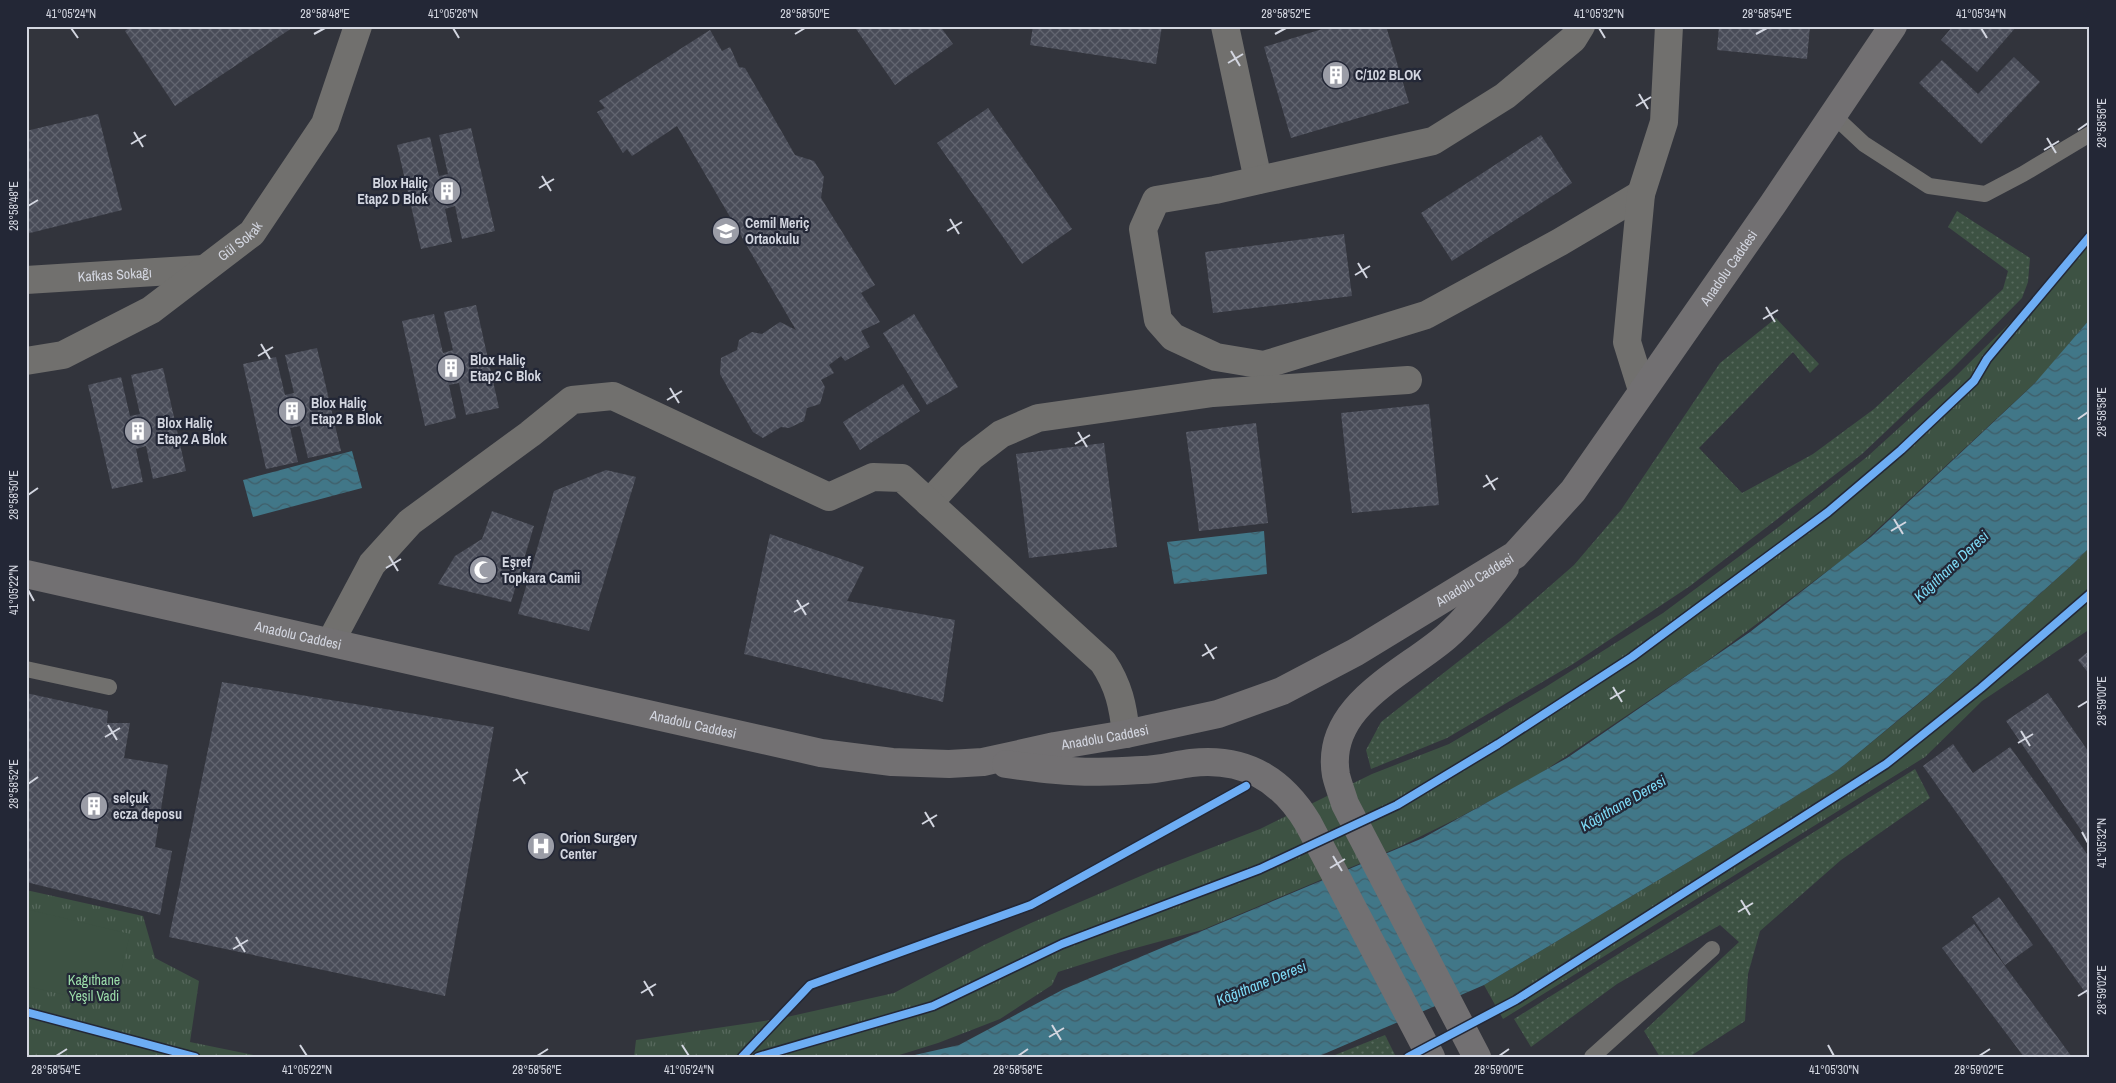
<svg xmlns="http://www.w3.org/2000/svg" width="2116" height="1083" viewBox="0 0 2116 1083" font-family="'Archivo Narrow',sans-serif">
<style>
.grass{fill:url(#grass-dots)}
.park{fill:url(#park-tufts)}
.pitch{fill:#3d5243}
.water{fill:url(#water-waves)}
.building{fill:url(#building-cross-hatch)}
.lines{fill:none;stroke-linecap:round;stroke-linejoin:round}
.lane{stroke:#71706e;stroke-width:16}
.street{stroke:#71706e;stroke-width:28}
.primary{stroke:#727072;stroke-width:28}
.cycleway-casing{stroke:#232736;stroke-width:11}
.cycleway{stroke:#6dadf4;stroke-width:8}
.ticks{fill:none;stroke:#d3d6e0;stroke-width:2}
.labels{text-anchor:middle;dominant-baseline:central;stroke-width:4.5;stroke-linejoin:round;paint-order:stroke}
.poi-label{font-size:14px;font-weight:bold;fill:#d3d6e0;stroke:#232736;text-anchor:start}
.street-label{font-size:14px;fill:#d3d6e0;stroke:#232736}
.park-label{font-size:14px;fill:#9bdca9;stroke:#232736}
.water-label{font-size:15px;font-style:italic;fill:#7edcf8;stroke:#232736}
.neatline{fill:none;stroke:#d3d6e0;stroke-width:2}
.ticks-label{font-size:12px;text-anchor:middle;fill:#d3d6e0}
</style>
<defs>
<pattern id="grass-dots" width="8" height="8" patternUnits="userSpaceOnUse" patternTransform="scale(1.25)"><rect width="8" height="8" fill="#3d5243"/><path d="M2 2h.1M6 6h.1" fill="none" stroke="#586a5e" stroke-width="1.8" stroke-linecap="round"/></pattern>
<pattern id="park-tufts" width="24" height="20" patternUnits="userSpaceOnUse" patternTransform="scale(1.25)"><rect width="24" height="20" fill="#3d5243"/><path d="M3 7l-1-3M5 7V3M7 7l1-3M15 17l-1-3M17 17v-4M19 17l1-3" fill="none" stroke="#586a5e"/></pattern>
<pattern id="water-waves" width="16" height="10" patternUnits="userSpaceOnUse" patternTransform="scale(1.25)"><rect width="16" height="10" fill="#417788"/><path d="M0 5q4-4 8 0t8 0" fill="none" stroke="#405e69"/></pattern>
<pattern id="building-cross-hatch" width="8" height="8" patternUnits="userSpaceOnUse" patternTransform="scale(1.25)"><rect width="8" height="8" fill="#494c58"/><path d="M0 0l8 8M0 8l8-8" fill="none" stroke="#626570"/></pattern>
</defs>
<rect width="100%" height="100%" fill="#32343c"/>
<path class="grass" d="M1957 211 2030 258 2028 282 2022 298 1953 368 1862 454 1690 586 1573 664 1447 738 1371 769 1366 750 1381 722 1510 621 1574 565 1621 510 1720 363 1776 318 1819 364 1810 373 1793 352 1699 448 1742 493 1813 454 1874 409 2003 289 2008 271 1948 227Z
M1915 769 1930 798 1841 860 1760 931 1748 974 1745 1021 1689 1057H1660L1644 1031 1739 942 1720 925 1617 984 1531 1047 1514 1019Z
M1385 1035 1396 1057H1330Z"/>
<path class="park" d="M2090 230V319L2039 379 1854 551 1699 667 1541 773 1458 818 1399 847 1202 930 1121 952 1058 972 1052 985 1000 1019 938 1043 893 1057H634L636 1040 778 1019 894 993 984 945 1031 923 1157 869 1260 829 1372 774 1449 744 1544 688 1663 613 1776 529 1868 456 1956 376 2021 312Z
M2090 547V629L1982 701 1925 757 1503 1019 1484 985 1743 829 1838 770 1923 700 2073 564Z
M26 890 143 916 155 958 199 981 190 1042 263 1057H26Z"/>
<path class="pitch" d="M26 909 130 934 113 1006 26 986Z"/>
<path class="water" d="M2090 319V547L2073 564 1927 696 1838 770 1743 829 1484 985 1317 1057H906L959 1045 1064 989 1423 838 1567 758 1750 632 1871 537 2035 383Z
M352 451 362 488 253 517 243 480Z
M1264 531 1267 574 1174 584 1167 542Z"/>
<path class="building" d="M131 26H295L175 106 125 31Z
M854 26H940L953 44 895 85Z
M1033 26H1162L1156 64 1030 45Z
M1332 26H1386L1409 103 1291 138 1264 47Z
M1719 26H1810L1807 59 1717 50Z
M1953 26H2017L1977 72 1941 40Z
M710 30 722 51 730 47 739 67 745 68 795 155 814 161 824 177 821 198 875 285 861 293 880 322 861 331 870 347 845 361 841 356 829 365 834 373 821 380 825 387 820 404 807 408 804 421 789 428 781 427 763 438 753 432 720 374 721 358 737 350 739 340 752 332 762 334 780 322 796 330 677 126 632 156 627 149 623 153 597 112 605 108 599 101Z
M2014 57 2040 82 1981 144 1919 83 1942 60 1978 94Z
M988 108 1072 229 1022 264 937 143Z
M98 114 122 210 26 234V131Z
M471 128 495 231 462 239 455 206 445 209 452 242 421 249 397 145 430 137 439 176 448 174 439 135Z
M1541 135 1572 183 1452 261 1421 213Z
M1344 234 1352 296 1213 313 1205 252Z
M476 305 499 408 466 415 459 383 449 385 456 418 425 426 402 321 434 314 443 353 453 350 444 312Z
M914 314 958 387 927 405 883 333Z
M317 348 341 451 308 458 300 426 290 428 298 462 266 469 243 364 276 357 285 395 294 393 285 355Z
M163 368 186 471 153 479 146 446 136 449 143 482 112 489 88 385 121 377 130 416 140 414 131 375Z
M903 384 920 411 860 450 843 422Z
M1429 404 1439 505 1352 513 1341 413Z
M1256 423 1268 523 1199 531 1186 432Z
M1104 443 1117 547 1029 558 1016 454Z
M606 470 636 477 589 631 518 614 554 491Z
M492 511 534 526 511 602 438 584 455 556 482 539Z
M770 534 864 567 847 601 955 620 943 702 744 654Z
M2090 650V675L2078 660Z
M222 682 494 727 445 996 169 937Z
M26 693 108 711 107 723H130L124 758 168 765 155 847 172 851 160 915 26 882Z
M2048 693 2090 754V843L2006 721Z
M1953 744 1973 773 2010 747 2090 858V999L1923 766Z
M1999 897 2033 945 2005 965 1972 917Z
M1974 924 2072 1057H2024L1942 948Z"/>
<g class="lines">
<path class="lane" d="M1833 115 1864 144 1929 186 1985 194 2023 174 2090 134
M26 669 109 687
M1592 1057 1712 949"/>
<g class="street">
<path d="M1225 26 1258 180"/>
<path d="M1581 26 1573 39 1505 96 1433 141 1215 190 1156 200 1143 229 1158 320 1173 337 1216 357 1264 365 1426 315 1560 242 1641 194"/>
<path id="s1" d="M26 280 204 269"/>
<path id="s2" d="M26 361 63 355 151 310 252 233 325 124 358 26"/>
<path d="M1642 390 1627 342 1641 194 1664 122 1669 26"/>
<path d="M929 503 971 457 1001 434 1038 418 1213 393 1408 380"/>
<path d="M331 641 372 564 410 522 530 434 572 400 613 396 829 497 873 477 902 478 1103 662C1119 686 1123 706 1126 734"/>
</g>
<g class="primary">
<path id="s3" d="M26 574 821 753 892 762 949 764 983 762 1055 746 1126 734 1218 714 1282 691 1356 652 1515 555 1573 491 1773 204 1893 26"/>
<path d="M1006 764C1027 767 1048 770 1070 771 1093 773 1118 771 1142 770 1158 770 1175 765 1191 763 1243 757 1281 778 1308 823L1431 1057"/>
<path d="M1477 1057 1345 804C1342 794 1338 784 1336 775 1324 706 1403 674 1446 637 1468 618 1487 592 1505 568"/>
</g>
<defs>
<path id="cycleway" d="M26 1012 195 1057
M742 1057 810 985 1031 905 1246 786
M758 1057 933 1006 1062 944 1260 869 1397 805 1498 744 1632 657 1828 512 1901 450 1974 381 1987 359 2090 236
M1408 1057 1516 1000 1886 764 1981 688 2090 594"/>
</defs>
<use href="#cycleway" class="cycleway-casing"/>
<use href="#cycleway" class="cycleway"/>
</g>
<path class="ticks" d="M71 28 78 38M453 28 459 38M1599 28 1605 38M1981 28 1987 38M314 34 325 28M795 34 805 28M1275 34 1286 28M1756 34 1767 28M1231 51 1240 66M1228 63 1243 54M1639 94 1648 109M1636 106 1651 97M2078 130 2088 123M134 132 143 147M2047 138 2056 153M131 144 146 135M2044 150 2059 141M542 176 551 191M539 188 554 179M28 206 38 200M950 219 959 234M947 231 962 222M1358 263 1367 278M1355 275 1370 266M1766 307 1775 322M1763 319 1778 310M261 344 270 359M258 356 273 347M670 388 679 403M667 400 682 391M2078 419 2088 412M1078 432 1087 447M1075 444 1090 435M1486 475 1495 490M1483 487 1498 478M28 495 38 488M1894 519 1903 534M1891 531 1906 522M389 556 398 571M386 568 401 559M28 590 34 601M797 600 806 615M794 612 809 603M1205 644 1214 659M1202 656 1217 647M1613 687 1622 702M1610 699 1625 690M2078 707 2088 701M108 725 117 740M2021 731 2030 746M105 737 120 728M2018 743 2033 734M516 769 525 784M513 781 528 772M28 784 38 777M925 812 934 827M922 824 937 815M2082 832 2088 843M1333 856 1342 871M1330 868 1345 859M1741 900 1750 915M1738 912 1753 903M236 937 245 952M233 949 248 940M644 981 653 996M641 993 656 984M2078 996 2088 990M1052 1025 1061 1040M1049 1037 1064 1028M300 1045 307 1056M682 1045 689 1056M1828 1045 1834 1056M56 1056 67 1049M537 1056 548 1049M1018 1056 1028 1049M1499 1056 1509 1049M1979 1056 1990 1049"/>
<defs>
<symbol id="building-disc" viewBox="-11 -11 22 22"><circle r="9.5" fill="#9b9da7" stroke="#232736"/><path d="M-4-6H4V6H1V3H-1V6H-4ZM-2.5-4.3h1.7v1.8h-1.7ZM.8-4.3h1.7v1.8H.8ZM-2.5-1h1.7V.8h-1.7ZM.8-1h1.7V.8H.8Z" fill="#fff"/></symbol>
<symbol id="school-disc" viewBox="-11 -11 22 22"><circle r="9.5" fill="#9b9da7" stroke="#232736"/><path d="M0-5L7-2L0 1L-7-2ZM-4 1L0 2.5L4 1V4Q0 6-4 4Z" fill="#fff"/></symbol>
<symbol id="mosque-disc" viewBox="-11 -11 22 22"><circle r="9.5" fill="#9b9da7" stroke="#232736"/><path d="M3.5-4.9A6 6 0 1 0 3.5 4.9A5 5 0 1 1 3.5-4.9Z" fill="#fff"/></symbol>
<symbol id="hospital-disc" viewBox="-11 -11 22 22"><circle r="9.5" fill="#9b9da7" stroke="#232736"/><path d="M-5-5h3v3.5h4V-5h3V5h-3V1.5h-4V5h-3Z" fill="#fff"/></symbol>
</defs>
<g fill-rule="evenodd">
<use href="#building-disc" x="1320" y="59" width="32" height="32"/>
<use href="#building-disc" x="431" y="175" width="32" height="32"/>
<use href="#school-disc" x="710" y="215" width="32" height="32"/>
<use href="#building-disc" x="435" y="352" width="32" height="32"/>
<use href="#building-disc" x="276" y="395" width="32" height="32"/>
<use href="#building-disc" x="122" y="415" width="32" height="32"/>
<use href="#mosque-disc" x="467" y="554" width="32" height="32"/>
<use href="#building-disc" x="78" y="790" width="32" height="32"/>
<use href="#hospital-disc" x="525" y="830" width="32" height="32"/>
</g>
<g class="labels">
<g class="poi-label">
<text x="1355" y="75">C/102 BLOK</text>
<text x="428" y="183" text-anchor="end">Blox Haliç<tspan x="428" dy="16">Etap2 D Blok</tspan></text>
<text x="745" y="223">Cemil Meriç<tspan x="745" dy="16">Ortaokulu</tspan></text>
<text x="470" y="360">Blox Haliç<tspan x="470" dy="16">Etap2 C Blok</tspan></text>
<text x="311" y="403">Blox Haliç<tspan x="311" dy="16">Etap2 B Blok</tspan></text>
<text x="157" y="423">Blox Haliç<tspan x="157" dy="16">Etap2 A Blok</tspan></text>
<text x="502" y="562">Eşref<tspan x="502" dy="16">Topkara Camii</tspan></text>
<text x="113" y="798">selçuk<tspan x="113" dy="16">ecza deposu</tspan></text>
<text x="560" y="838">Orion Surgery<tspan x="560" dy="16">Center</tspan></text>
</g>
<g class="street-label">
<text stroke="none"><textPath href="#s2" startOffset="249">Gül Sokak</textPath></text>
<text stroke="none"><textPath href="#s3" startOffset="1914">Anadolu Caddesi</textPath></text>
<text stroke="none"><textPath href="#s1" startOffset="89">Kafkas Sokağı</textPath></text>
<text stroke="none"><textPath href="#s3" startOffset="1508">Anadolu Caddesi</textPath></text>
<text stroke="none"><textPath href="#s3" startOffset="279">Anadolu Caddesi</textPath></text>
<text stroke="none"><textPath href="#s3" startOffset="684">Anadolu Caddesi</textPath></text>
<text stroke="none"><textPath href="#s3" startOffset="1102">Anadolu Caddesi</textPath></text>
</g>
<g class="park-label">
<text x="94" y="980">Kağıthane<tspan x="94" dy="16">Yeşil Vadi</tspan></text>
</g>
<g class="water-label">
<text transform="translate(1951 566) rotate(-43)">Kâğıthane Deresi</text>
<text transform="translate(1623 803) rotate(-30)">Kâğıthane Deresi</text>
<text transform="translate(1261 983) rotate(-22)">Kâğıthane Deresi</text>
</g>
</g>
<rect width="2116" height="1083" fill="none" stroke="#232736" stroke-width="55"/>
<rect x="28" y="28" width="2060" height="1028" class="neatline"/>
<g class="ticks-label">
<text x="71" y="18">41°05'24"N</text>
<text x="325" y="18">28°58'48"E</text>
<text x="453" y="18">41°05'26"N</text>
<text x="805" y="18">28°58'50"E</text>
<text x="1286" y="18">28°58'52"E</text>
<text x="1599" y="18">41°05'32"N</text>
<text x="1767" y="18">28°58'54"E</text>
<text x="1981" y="18">41°05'34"N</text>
<text transform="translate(2102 123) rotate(-90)" y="4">28°58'56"E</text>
<text transform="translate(14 206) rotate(-90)" y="4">28°58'48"E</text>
<text transform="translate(2102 412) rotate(-90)" y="4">28°58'58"E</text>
<text transform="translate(14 495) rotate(-90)" y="4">28°58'50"E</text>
<text transform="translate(14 590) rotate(-90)" y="4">41°05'22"N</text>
<text transform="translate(2102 701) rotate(-90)" y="4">28°59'00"E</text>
<text transform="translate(14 784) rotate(-90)" y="4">28°58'52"E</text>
<text transform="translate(2102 843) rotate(-90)" y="4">41°05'32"N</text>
<text transform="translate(2102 990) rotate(-90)" y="4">28°59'02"E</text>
<text x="56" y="1074">28°58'54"E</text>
<text x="307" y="1074">41°05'22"N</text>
<text x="537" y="1074">28°58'56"E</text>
<text x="689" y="1074">41°05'24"N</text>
<text x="1018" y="1074">28°58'58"E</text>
<text x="1499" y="1074">28°59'00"E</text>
<text x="1834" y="1074">41°05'30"N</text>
<text x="1979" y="1074">28°59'02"E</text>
</g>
</svg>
